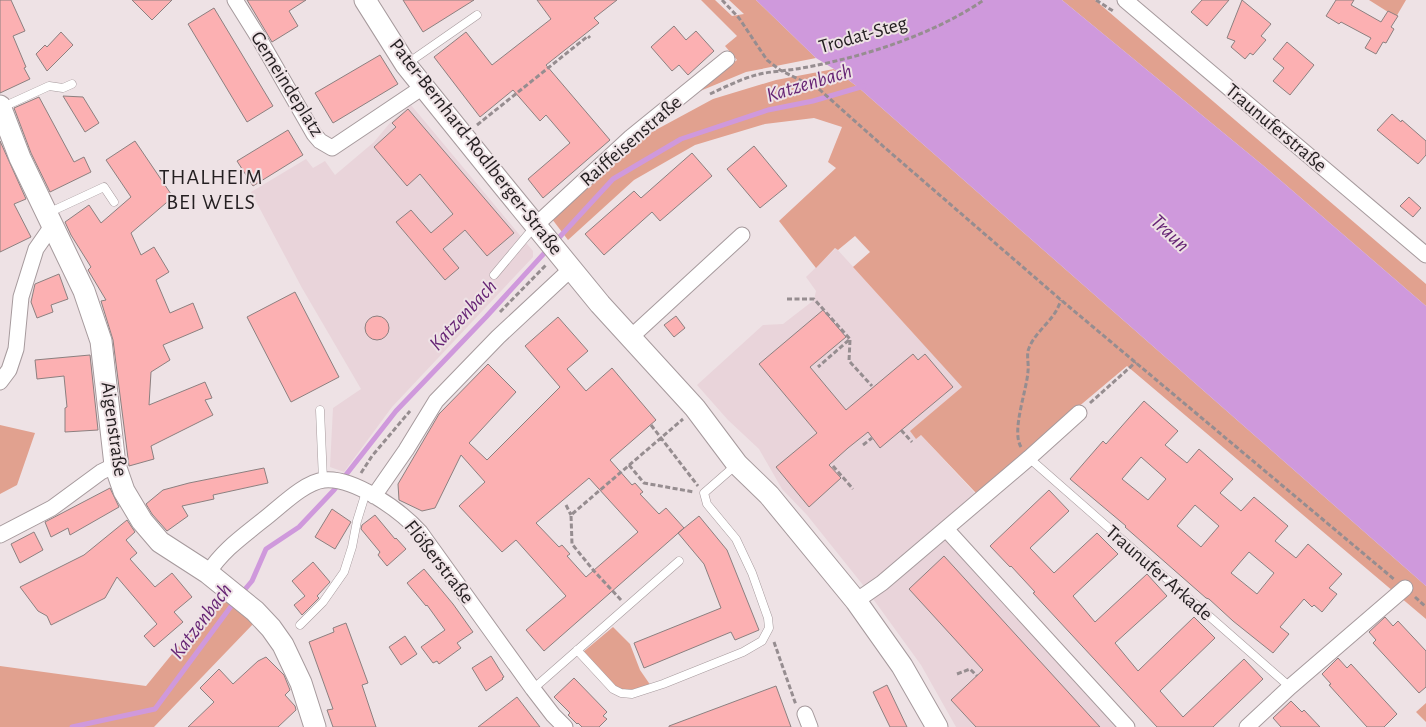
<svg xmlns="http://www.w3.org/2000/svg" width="1426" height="727" viewBox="0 0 1426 727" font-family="'Alegreya Sans',sans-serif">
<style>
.built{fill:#e9d4da}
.green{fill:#e1a18f}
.water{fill:#cf99dc}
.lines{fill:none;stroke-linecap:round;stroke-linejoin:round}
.stream{stroke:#cf99dc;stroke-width:5}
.building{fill:#fcb0b2;stroke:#8c8080;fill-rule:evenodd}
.lane-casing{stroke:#a69a9d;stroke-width:9}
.street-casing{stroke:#a69a9d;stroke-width:17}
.secondary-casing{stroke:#a69a9d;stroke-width:23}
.path{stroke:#968d90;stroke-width:3;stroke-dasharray:5 2.5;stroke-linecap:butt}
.lane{stroke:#fff;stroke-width:8}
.street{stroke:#fff;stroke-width:15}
.secondary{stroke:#fff;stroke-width:21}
.labels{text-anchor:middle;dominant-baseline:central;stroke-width:4;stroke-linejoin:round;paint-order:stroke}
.street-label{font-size:20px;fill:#241f21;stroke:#eee2e5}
.water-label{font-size:21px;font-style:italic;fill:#672575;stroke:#eee2e5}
.quarter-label{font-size:22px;letter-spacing:1px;fill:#241f21;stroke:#eee2e5}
</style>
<rect width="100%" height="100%" fill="#eee2e5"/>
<path class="built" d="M411 105 533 251V257L392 407 344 472 330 467 333 408 361 389 302 288 251 192 306 159 313 168 325 161 335 175 374 142 389 124Z
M836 248 962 387 916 439 921 435 985 504 944 539 1117 727H956L921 665 863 585 807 515 782 489 759 449 728 420 697 385 763 325 783 324 814 300 816 291 806 277Z"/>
<path class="green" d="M701 0H715L732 16 744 14 729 0H756L816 58 746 72 688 96 737 60 725 46 737 36Z
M1062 0H1095L1426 284V306L1265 167Z
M1369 0H1406L1396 17Z
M834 69 859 88 1426 586V619L1127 366 976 493 921 435 916 439 910 431 962 387 853 267 870 252 855 236 838 250 835 248 816 268 779 221 836 168 828 162 842 127 814 118 765 124 695 145 634 180 568 240 552 219 639 139 713 99 776 80Z
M0 425 35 433 17 485 0 494Z
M222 593 254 623 154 727H0V666L146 686Z
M613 627 630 644 640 670 651 686 617 692 582 653Z
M1426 703V722L1416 712Z"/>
<path class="water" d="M756 0H1062L1265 167 1426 306V586L859 88 834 69 816 58Z"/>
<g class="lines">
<path class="stream" d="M555 242 613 179 681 139 768 110 813 101 864 86
M241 594 252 581 266 549 299 527 334 490 396 411 486 317 549 248
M72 727 155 709 235 601"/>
</g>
<path class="building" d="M0 0H11L25 31 13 36 26 67 24 68 30 79 0 93Z
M132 0H172L152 20Z
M247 0H306L289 11 298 26 272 42Z
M403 0H474L423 32Z
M537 0H617L594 18 599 23 546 65 610 140 543 198 528 179 570 143 546 115 540 121 513 90 480 117 434 57 466 32 492 65 551 19Z
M1202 0H1229L1207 26 1191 12Z
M1242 0 1271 24 1261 36 1266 40 1253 55 1250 53 1245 59 1231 47 1235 41 1227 38Z
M1336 0H1354L1351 5 1381 22 1388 11 1398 16 1391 27 1394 29 1386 43 1383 42 1376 54 1365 48 1371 38 1341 22 1339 24 1326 16Z
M214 8 273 106 247 122 188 24Z
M674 26 686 40 696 31 714 51 688 75 679 65 672 71 651 47Z
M61 32 73 45 47 71 36 54 45 45 47 47Z
M1287 42 1314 65 1290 95 1273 81 1284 68 1273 59Z
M380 55 398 84 333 123 315 93Z
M63 96 83 97 99 123 85 132Z
M39 97 74 162 84 157 91 172 50 192 31 153 14 108Z
M408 109 514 233 487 256 465 230 443 249 459 268 445 280 396 222 411 210 431 233 453 214 420 174 407 186 374 147 396 127 392 123Z
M1392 114 1401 122 1402 120 1426 141V155L1418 164 1377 130Z
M288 130 303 155 253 186 237 161Z
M0 141 26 199 14 204 31 237 0 252Z
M135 141 173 197 131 233 141 255 154 247 169 272 156 280 170 313 193 303 203 328 163 345 170 360 151 372 149 405 205 382 212 398 205 400 213 415 151 446 154 459 129 466 113 340 101 301 106 300 88 270 91 267 71 235 65 222 89 205 101 223 131 197 106 160Z
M754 146 787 186 760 208 727 169Z
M692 153 712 176 660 221 652 212 604 255 585 234 634 191 641 198Z
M1409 197 1421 208 1413 217 1400 206Z
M59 274 68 299 51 305 53 312 37 318 31 302 35 284Z
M295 292 339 377 291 402 247 317Z
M823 310 846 337 810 367 846 410 913 354 918 360 925 354 953 387 880 448 868 432 848 448 829 465 841 478 809 507 776 467 817 433 759 364Z
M365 328a12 12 0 1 1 24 0a12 12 0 1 1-24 0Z
M676 316 685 328 674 337 664 325Z
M558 317 588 351 567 369 586 391 612 368 656 420 610 460 632 485 635 483 643 492 640 494 659 514 666 508 684 528 544 651 526 630 566 596 516 540 502 552 459 506 485 482 461 455 435 508 422 511 399 500 398 484 439 414 488 364 516 392 469 443 487 460 560 387 525 346ZM589 478 638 532 586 577 567 556 570 554 562 545 559 547 536 523Z
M90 355 98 430 65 432V408L67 407 64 376 37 379 35 360Z
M1144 401 1178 431 1165 445 1187 463 1199 449 1233 479 1220 493 1241 511 1254 497 1288 526 1275 541 1296 558 1308 544 1342 574 1329 588 1337 594 1322 612 1314 605 1312 607 1304 599 1280 627 1289 634 1273 653 1233 621 1209 599 1206 598 1125 527 1126 526 1070 479 1103 441 1106 444ZM1141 457 1166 479 1148 500 1122 479ZM1195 505 1219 526 1201 547 1177 526ZM1249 552 1274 573 1257 594 1231 573Z
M264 468 268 483 213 495 214 499 182 506 188 516 167 531 152 514 146 504 163 490 189 483Z
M110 488 119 507 70 535 68 528 51 537 45 522Z
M1049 490 1069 511 1030 548 1054 573 1097 533 1118 554 1073 596 1095 622 1147 574 1167 596 1115 643 1138 671 1194 617 1215 638 1160 691 1183 717 1244 659 1263 679 1213 727H1157L1033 593 1035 592 1011 566 1010 567 990 546Z
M332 509 351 522 335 549 315 537Z
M375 515 395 539 396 538 406 549 387 566 378 555 380 552 361 529 362 525Z
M699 516 727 550 759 630 735 640 731 632 644 668 634 643 721 608 704 564 678 533Z
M127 520 135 532 126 540 137 553 130 559 155 587 172 573 192 597 174 612 183 622 154 647 144 636 157 624 117 577 105 598 51 625 47 616 38 611 20 587 84 555Z
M34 532 43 550 20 563 11 544Z
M944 556 1100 727H976L951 700 983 670 909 589Z
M313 562 330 582 317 596 319 598 302 615 294 605 305 596 292 581Z
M424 569 453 604 473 632 457 643 461 648 439 664 437 661 433 663 421 647 445 630 427 605 426 606 407 583Z
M1385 617 1393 626 1398 621 1426 651V687L1419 693 1373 643 1376 640 1369 632Z
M346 623 368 683 362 685 376 727H333L327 710 333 709 309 642 334 632 333 628Z
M405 636 417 654 401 665 389 647Z
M491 656 504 677 502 678 503 679 486 691 472 668Z
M266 657 284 675 290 690 285 695 295 706 296 710 278 727H188L214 702 200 688 219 669 233 684 258 661Z
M1338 658 1347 668 1351 664 1397 714 1384 727H1367L1329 685 1331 684 1322 674Z
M574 678 607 712 603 716 607 719 599 727H582L578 723 577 724 568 715 570 713 554 697Z
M887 685 907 727H890L873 692Z
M776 686 791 727H669V726Z
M517 697 540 727H478Z
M1291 701 1302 712 1304 710 1320 727H1281L1273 718Z"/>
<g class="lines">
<defs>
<path id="lane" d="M408 63 477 15
M3 107 49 86 63 88 72 84
M48 213 104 187 114 202
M494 275 535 226
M320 410 323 480
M1029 458 1290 687
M300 625 323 602 344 572 352 547 357 521 366 492
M577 650 613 689 621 693 632 694 663 684 743 652 762 641 769 628 768 618 752 573 736 539 707 504 704 493 736 465
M533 689 679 561"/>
<path id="street" d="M235 0 260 40 314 134 320 141 332 148 423 87
M1125 0 1426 255
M536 225 631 137 727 59
M631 337 742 235
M0 382 9 370 16 349 21 297 36 249 52 226
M374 496 406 450 436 401 498 337 571 269
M946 529 1127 727
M0 535 52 508 101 472 115 465
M208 573C223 550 242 537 263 520 279 508 304 482 324 480 354 477 400 510 420 532L533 689 553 715 565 727
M856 601 882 583 1029 458 1079 413
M805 714 810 727
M1247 727 1290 687 1405 588"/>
<path id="secondary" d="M365 0 406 65 501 183 600 304 695 408 737 464 769 495 856 601 902 666 937 727
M0 106 20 158 84 291 101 341 115 465 124 491 142 521 160 542 208 573 255 611 271 628 283 645 301 683 315 727"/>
</defs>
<use href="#lane" class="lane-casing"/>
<use href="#street" class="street-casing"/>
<use href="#secondary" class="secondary-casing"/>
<path class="path" d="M722 0 739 18 767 60 780 70 820 90 884 147 1061 300 1395 580
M1096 0 1113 11
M710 94C725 87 741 79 756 75 771 71 787 71 802 68 864 57 932 35 984 0
M477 125 588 36 590 38
M787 299H814L850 339 818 367
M500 312 546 265
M850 340 849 361 872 386
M1090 403 1136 362
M651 425 698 486
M901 430 912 442
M863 445 872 438
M1021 447C1011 431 1027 390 1028 371 1029 363 1026 355 1029 348 1033 337 1045 326 1052 317 1056 312 1059 306 1061 300
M629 465 644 483 694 492
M833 466 853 489
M361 473 372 456 410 411
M566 505 571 515
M1415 597 1426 607
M621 600 594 571 572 544 571 515 683 419
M774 642 796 705
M957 674 970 669 977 676"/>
<use href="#lane" class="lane"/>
<use href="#street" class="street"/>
<use href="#secondary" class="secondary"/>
</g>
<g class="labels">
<g class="street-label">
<text transform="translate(863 35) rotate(-16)">Trodat-Steg</text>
<text transform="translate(287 84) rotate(58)">Gemeindeplatz</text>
<text transform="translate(1276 128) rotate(40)">Traunuferstraße</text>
<text transform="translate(631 141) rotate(-41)">Raiffeisenstraße</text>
<text transform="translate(476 147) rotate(52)">Pater-Bernhard-Rodlberger-Straße</text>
<text transform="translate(114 429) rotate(82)">Aigenstraße</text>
<text transform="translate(439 562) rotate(52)">Flößerstraße</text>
<text transform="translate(1159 573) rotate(41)">Traunufer Arkade</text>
</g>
<g class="water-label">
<text transform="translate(809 83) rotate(-17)">Katzenbach</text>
<text transform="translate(1170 233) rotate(43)">Traun</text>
<text transform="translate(463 315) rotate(-47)">Katzenbach</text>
<text transform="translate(201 621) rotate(-53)">Katzenbach</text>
</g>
<g class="quarter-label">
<text x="211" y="177">THALHEIM<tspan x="211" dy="25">BEI WELS</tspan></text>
</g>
</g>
</svg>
